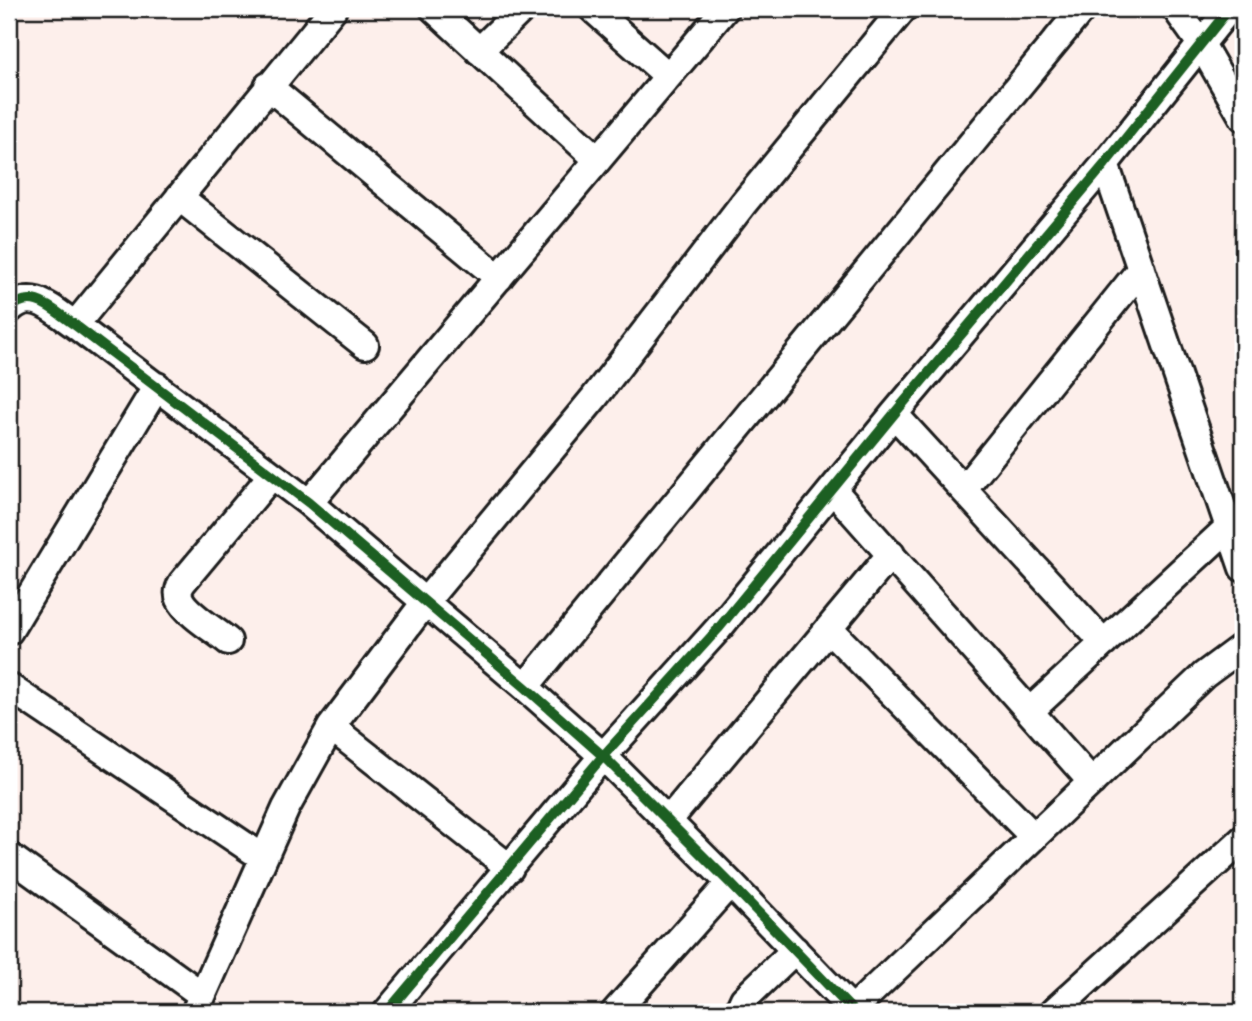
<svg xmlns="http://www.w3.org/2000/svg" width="1252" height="1021" viewBox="0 0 1252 1021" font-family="'Balsamiq Sans',sans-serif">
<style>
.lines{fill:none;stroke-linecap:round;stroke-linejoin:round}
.minor-casing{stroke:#1c1c1c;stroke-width:32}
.minor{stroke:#fff;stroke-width:26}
.cycleway-casing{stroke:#fff;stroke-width:15}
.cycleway{stroke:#1b5e20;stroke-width:10}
</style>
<rect width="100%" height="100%" fill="#fdefeb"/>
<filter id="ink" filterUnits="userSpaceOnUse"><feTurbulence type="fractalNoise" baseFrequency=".0143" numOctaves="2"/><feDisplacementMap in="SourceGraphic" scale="14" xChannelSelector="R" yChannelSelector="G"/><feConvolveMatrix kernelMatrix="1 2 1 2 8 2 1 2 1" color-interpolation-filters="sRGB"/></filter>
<g filter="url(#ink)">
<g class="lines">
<defs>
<path id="minor" d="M434 9 598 160
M593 9 668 76
M1176 9 1201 44 1243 117
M479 51 522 9
M268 86 499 278
M1105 164 1243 568
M179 197 365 345
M9 310C32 286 54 311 75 325L309 503 525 687 603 756 730 883 854 1012
M75 325 333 9
M894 414 1104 643
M964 489 1141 269
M833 490 1092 782
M309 503 725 9
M829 629 1033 836
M9 631 157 386
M228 641C216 631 186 613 180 599 177 593 179 588 182 583L272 475
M9 687 262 857
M525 687 1082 9
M1030 711 1230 526
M331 727 426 601 594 398 743 204 903 9
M668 821 891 554
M9 856 202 995
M852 1010 1204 675 1243 646
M195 1012 286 808 331 727 510 868
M387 1012 603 756 718 629 894 414 1105 164 1229 9
M615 1012 730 883
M738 1012 744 999 795 950
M1053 1012 1243 839"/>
</defs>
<use href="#minor" class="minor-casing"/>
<use href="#minor" class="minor"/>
<defs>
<path id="cycleway" d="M9 310C32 286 54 311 75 325L309 503 525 687 603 756 730 883 854 1012
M387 1012 603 756 718 629 894 414 1105 164 1229 9"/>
</defs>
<use href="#cycleway" class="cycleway-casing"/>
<use href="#cycleway" class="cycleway"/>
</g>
</g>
<rect width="1252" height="1021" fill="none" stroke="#fff" stroke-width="35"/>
<rect x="18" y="18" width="1217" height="986" fill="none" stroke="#1c1c1c" stroke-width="2.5" filter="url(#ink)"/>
</svg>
